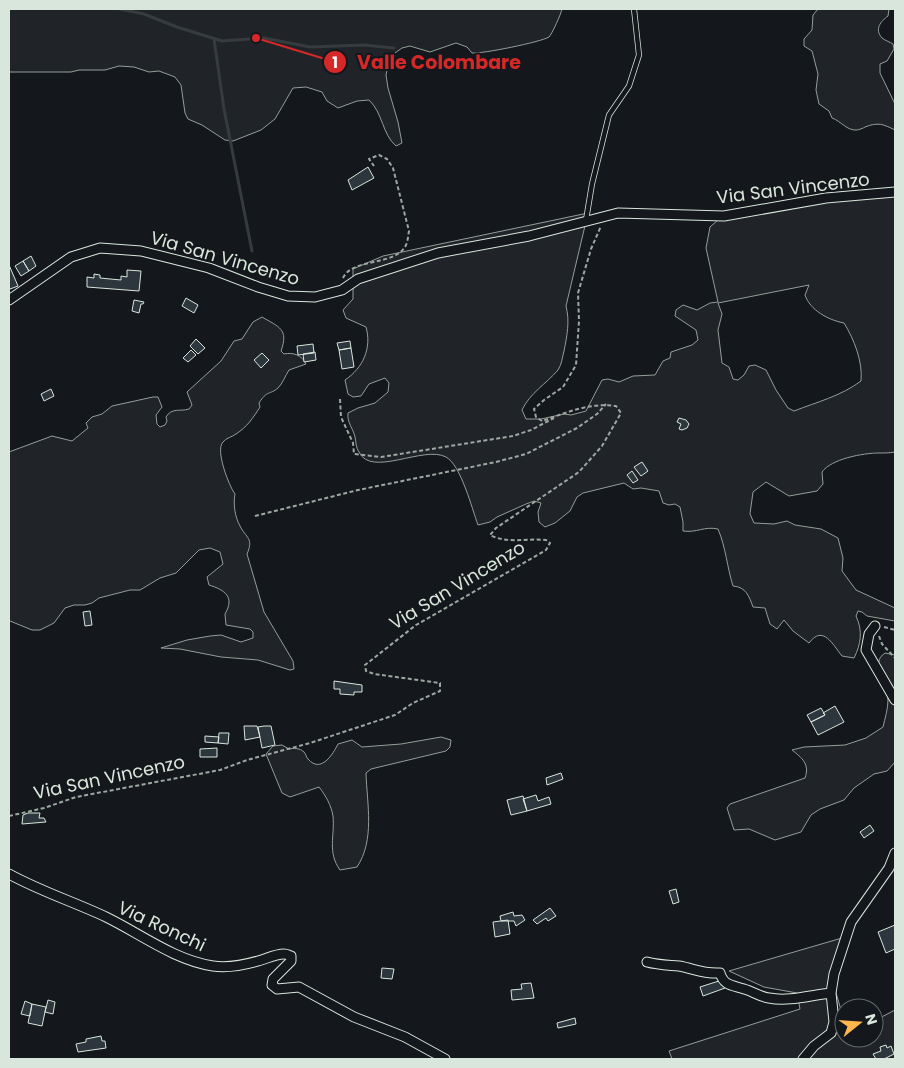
<svg xmlns="http://www.w3.org/2000/svg" width="904" height="1068" viewBox="0 0 904 1068" font-family="Poppins,sans-serif">
<style>
.green{fill:#202428;stroke:#939e99;fill-rule:evenodd}
.lines{fill:none;stroke-linecap:round;stroke-linejoin:round}
.stream{stroke:#363b3e;stroke-width:3}
.building{fill:#2c363c;stroke:#d8e6dc}
.lane-casing{stroke:#d8e6dc;stroke-width:6}
.street-casing{stroke:#d8e6dc;stroke-width:11}
.path{stroke:#9da8a2;stroke-width:2;stroke-dasharray:4 2.5;stroke-linecap:butt}
.lane{stroke:#14181c;stroke-width:4.5}
.street{stroke:#14181c;stroke-width:9}
.labels{text-anchor:middle;dominant-baseline:central;stroke-width:4;stroke-linejoin:round;paint-order:stroke}
.street-label{font-size:18px;fill:#d8e6dc;stroke:#14181c}
.leader{fill:none;stroke:#d62828;stroke-width:2}
.callout-dot{fill:#d62828;stroke:#14181c;stroke-width:2}
.mark-label{font-size:15px;text-anchor:middle;font-weight:bold;fill:#fff}
.callout-label{font-size:19px;text-anchor:middle;font-weight:bold;fill:#d62828;stroke:#14181c;stroke-width:4;stroke-linejoin:round;paint-order:stroke}
</style>
<rect width="100%" height="100%" fill="#14181c"/>
<path class="green" d="M9 9H562C561 14 552 34 549 37 541 42 482 54 472 53L467 47 456 43 430 52 410 46 402 48 395 53 389 62 386 75 388 88 398 122 402 143 396 146C382 134 383 113 369 100L357 101 338 108 327 101 322 92 306 87 293 88 275 119 261 130 233 141 225 140 202 125 188 119 185 113 181 85 175 77 159 71 149 72 134 67 119 66 105 70H79L71 72H9Z
M818 9H889L888 16C881 21 874 29 882 38 884 40 890 42 893 44L894 49 887 61 880 64V73L895 104V130C883 124 878 122 865 127 864 128 858 130 857 130 847 131 841 121 832 118L829 111 819 104 816 90 818 74 812 51 804 46V39L812 30 813 15Z
M895 188V452C889 453 885 453 879 453 863 453 831 459 822 472L823 484 817 491 789 496 766 482 753 492 750 514 754 523 774 524 787 521 795 525 821 529 838 538 843 558 842 571 856 590 895 608V621L867 616 862 612 858 611 856 616C863 631 861 644 854 658L842 656C833 645 823 624 809 643L793 631 784 620 777 629 770 624 765 608 753 607C749 596 746 587 733 586 727 567 726 548 718 529 704 526 697 533 683 531V522L680 507 675 504 669 505 663 503 659 491 641 488 633 489 624 483 583 493 577 497 570 511 555 523 545 527 539 522 538 512 541 503 534 501 526 504 497 517 490 522 478 525C472 509 461 465 446 457 424 445 371 478 359 452 356 448 356 442 355 437 353 428 347 423 348 413L358 408 375 403 388 392 389 383 385 378 369 384 361 396 353 397 348 394 345 380C363 368 372 348 366 327L346 318 343 310 353 299V269L383 256 588 213 566 306C570 321 567 336 564 351 562 358 562 364 558 370 546 384 530 393 522 410L526 419H541L564 414 571 415 586 411 602 380 608 379 619 382 633 376 655 375 663 361 670 358 671 352 692 345 698 340 696 330 675 316 676 310 683 305 697 310 710 303 718 302 706 248 710 227 718 220 875 190ZM809 285 805 295C810 310 828 320 844 323 854 339 863 362 861 381 841 396 817 402 794 411L788 408 776 390 766 370 755 365 749 366 744 375 738 380 733 379 729 367 722 363 718 330 722 314 718 303Z
M262 317C279 327 289 329 281 351L284 354C293 352 302 355 306 364L289 370C285 376 283 383 278 388 270 395 267 390 259 403L260 407C253 418 247 427 236 434 232 437 226 438 223 442 215 450 229 486 235 494 233 504 235 517 240 526 246 538 254 538 247 554L264 612 293 661 294 669 290 670 258 660 221 657 180 649 161 648 187 640 210 636 221 635 241 642 253 638V632L250 629 226 625 225 614C235 597 225 590 209 585L207 577 223 564 220 552 210 548 199 550 176 573 160 578 140 590H130L99 598 92 603 85 605H74L65 608 54 623 40 630H32L10 621 9 620V452L52 436 72 441 88 428 86 423 92 417 102 414 112 406 153 397H158L162 407 156 415 157 424 160 427 165 425 167 421 166 417C172 407 180 412 189 409L192 405 187 392 221 361 234 341 242 339 253 322Z
M885 653 895 655V762L887 771 874 774 854 788 844 800 820 809 811 815 801 832 775 840 749 829 734 830 727 808 730 804 805 778C810 764 802 758 792 750L804 747 845 745 866 738 883 727C885 718 888 709 888 700 887 686 869 663 885 653Z
M441 737 451 740 450 747 446 751 371 769 366 773C367 804 375 840 357 867L340 870C327 852 335 836 333 816 331 805 326 796 319 787L290 797 282 793 266 754 273 746 282 745 289 749C294 748 300 748 304 752 306 754 306 757 308 759 321 774 333 754 338 744L352 740 362 747 401 744Z
M842 938 834 986 844 1020V1038H874V1021L895 1010V1059H672L669 1051 800 1009 797 993 764 987 729 971Z"/>
<g class="lines">
<path class="stream" d="M120 9 144 14 177 27 222 41 264 38 310 47 364 45 394 48
M214 39 224 109 252 251"/>
</g>
<path class="building" d="M368 167 374 178 352 190 348 180Z
M31 256 36 266 29 271 23 261Z
M23 261 29 271 21 276 15 266Z
M9 265 18 286 10 289 9 287Z
M127 270 141 271 139 291 87 287V277L94 278V274L100 275V278L121 280V276L127 277Z
M186 298 198 305 194 313 182 306Z
M134 300 144 302 143 304H141L139 313 132 311Z
M196 339 205 348 198 354 190 346Z
M350 341 351 348 339 350 337 343Z
M313 344 314 353 298 355 297 346Z
M351 348 354 367 342 369 339 350Z
M191 350 196 355 188 362 183 358Z
M315 352 316 360 304 362 303 354Z
M262 353 269 360 261 368 254 360Z
M51 389 54 396 44 401 41 394Z
M679 418 686 420 689 424 687 428 682 430 679 429 681 424 677 422Z
M642 462 648 471 641 476 634 467Z
M632 471 638 480 633 483 627 475Z
M90 611 92 625 85 626 83 612Z
M334 681 362 685V692H354V695L340 694V689H334Z
M835 706 844 722 818 735 811 722 825 715 823 713Z
M821 708 825 715 811 722 807 715Z
M244 726H257L260 737 245 740Z
M264 726H271L275 745 262 748 258 727Z
M219 733H229L228 744 218 743Z
M205 736 219 737 218 743 205 742Z
M217 748V757H200V749Z
M561 773 563 779 547 785 546 778Z
M536 795 538 801 549 797 551 804 527 811 523 799Z
M523 796 527 811 511 815 507 800Z
M28 813H40L39 818H44L46 822 22 824 23 815Z
M870 825 874 831 864 838 860 832Z
M676 889 679 902 673 904 669 891Z
M550 908 556 916 548 921 546 918 537 924 533 920Z
M513 912 514 916 522 915 525 920 516 926 514 921H501L500 916Z
M508 920 510 934 495 937 493 922Z
M895 925V949L886 953 878 932Z
M382 968 394 969 392 979 381 978Z
M722 980 725 988 703 996 700 987Z
M531 983 534 998 512 1000 511 990 522 989 521 984Z
M48 1000 55 1002 53 1014 45 1012Z
M25 1001 32 1004 30 1016 21 1014Z
M32 1004 46 1007 42 1026 28 1023Z
M575 1018 576 1024 558 1028 557 1023Z
M101 1036 102 1041H105L106 1048 78 1052 76 1044 86 1042V1039Z
M886 1045 887 1048 891 1046 894 1054 884 1059H876L873 1054 881 1051 880 1047Z"/>
<g class="lines">
<defs>
<path id="lane" d="M586 220 592 184 609 115 629 86 639 55 634 9"/>
<path id="street" d="M9 300 71 257 100 248 141 251 209 268 258 287 288 296 315 297 342 290 358 279 438 253 529 236 618 213 724 216 826 198 895 192
M875 626 869 634 866 650 895 700
M9 874C40 891 74 902 106 917 141 934 174 960 213 966 227 968 244 965 258 961 266 959 275 954 284 954 287 954 288 955 291 956V961L273 979 272 985 277 989 299 987 354 1017 405 1037 445 1059
M647 962C658 965 668 965 679 966 695 969 703 974 720 973 724 986 732 985 744 989 752 991 760 997 769 998 789 1002 811 995 831 993
M803 1059 814 1046 831 1033 834 1022 831 993 834 974 851 922 889 868 895 853"/>
</defs>
<use href="#lane" class="lane-casing"/>
<use href="#street" class="street-casing"/>
<path class="path" d="M343 278C352 258 393 266 405 247 408 242 408 236 409 231L393 168 387 159 379 155 369 159 374 166
M340 399 341 417 353 443 354 454 381 457 513 436 531 430 554 418
M255 516 358 490 496 462 526 454 577 428 597 414 606 404
M884 627 895 630
M879 636 882 644 895 658
M9 816 44 808 76 797 220 770 247 760 310 743 395 715 413 703 440 691V683L374 674 366 671 365 665 416 625 546 550 550 543 546 540C527 538 507 544 490 535L496 528 579 472 602 446 621 413 616 406C591 402 565 413 542 421L536 417 534 409 544 400 563 387 576 365 579 321 578 293 591 249 601 226"/>
<use href="#lane" class="lane"/>
<use href="#street" class="street"/>
</g>
<g class="labels">
<g class="street-label">
<text transform="translate(793 188) rotate(-7)">Via San Vincenzo</text>
<text transform="translate(225 258) rotate(16)">Via San Vincenzo</text>
<text transform="translate(457 585) rotate(-31)">Via San Vincenzo</text>
<text transform="translate(109 777) rotate(-12)">Via San Vincenzo</text>
<text transform="translate(162 926) rotate(25)">Via Ronchi</text>
</g>
</g>
<path class="leader" d="M256 38L335 62"/>
<g class="callout-dot">
<circle cx="256" cy="38" r="5"/>
<circle cx="335" cy="62" r="12"/>
</g>
<g class="mark-label">
<text x="335" y="68">1</text>
</g>
<g class="callout-label">
<text x="439" y="69">Valle Colombare</text>
</g>
<rect width="904" height="1068" fill="none" stroke="#d8e6dc" stroke-width="20"/>
<g transform="translate(859 1023) rotate(73)"><circle r="24" fill="#14181c" stroke="#626a69"/>
<path d="M0-4L9 19L0 12L-9 19Z" fill="#ffb74d"/>
<text y="-8" font-size="14" font-weight="bold" text-anchor="middle" fill="#d8e6dc">N</text>
</g>
</svg>
